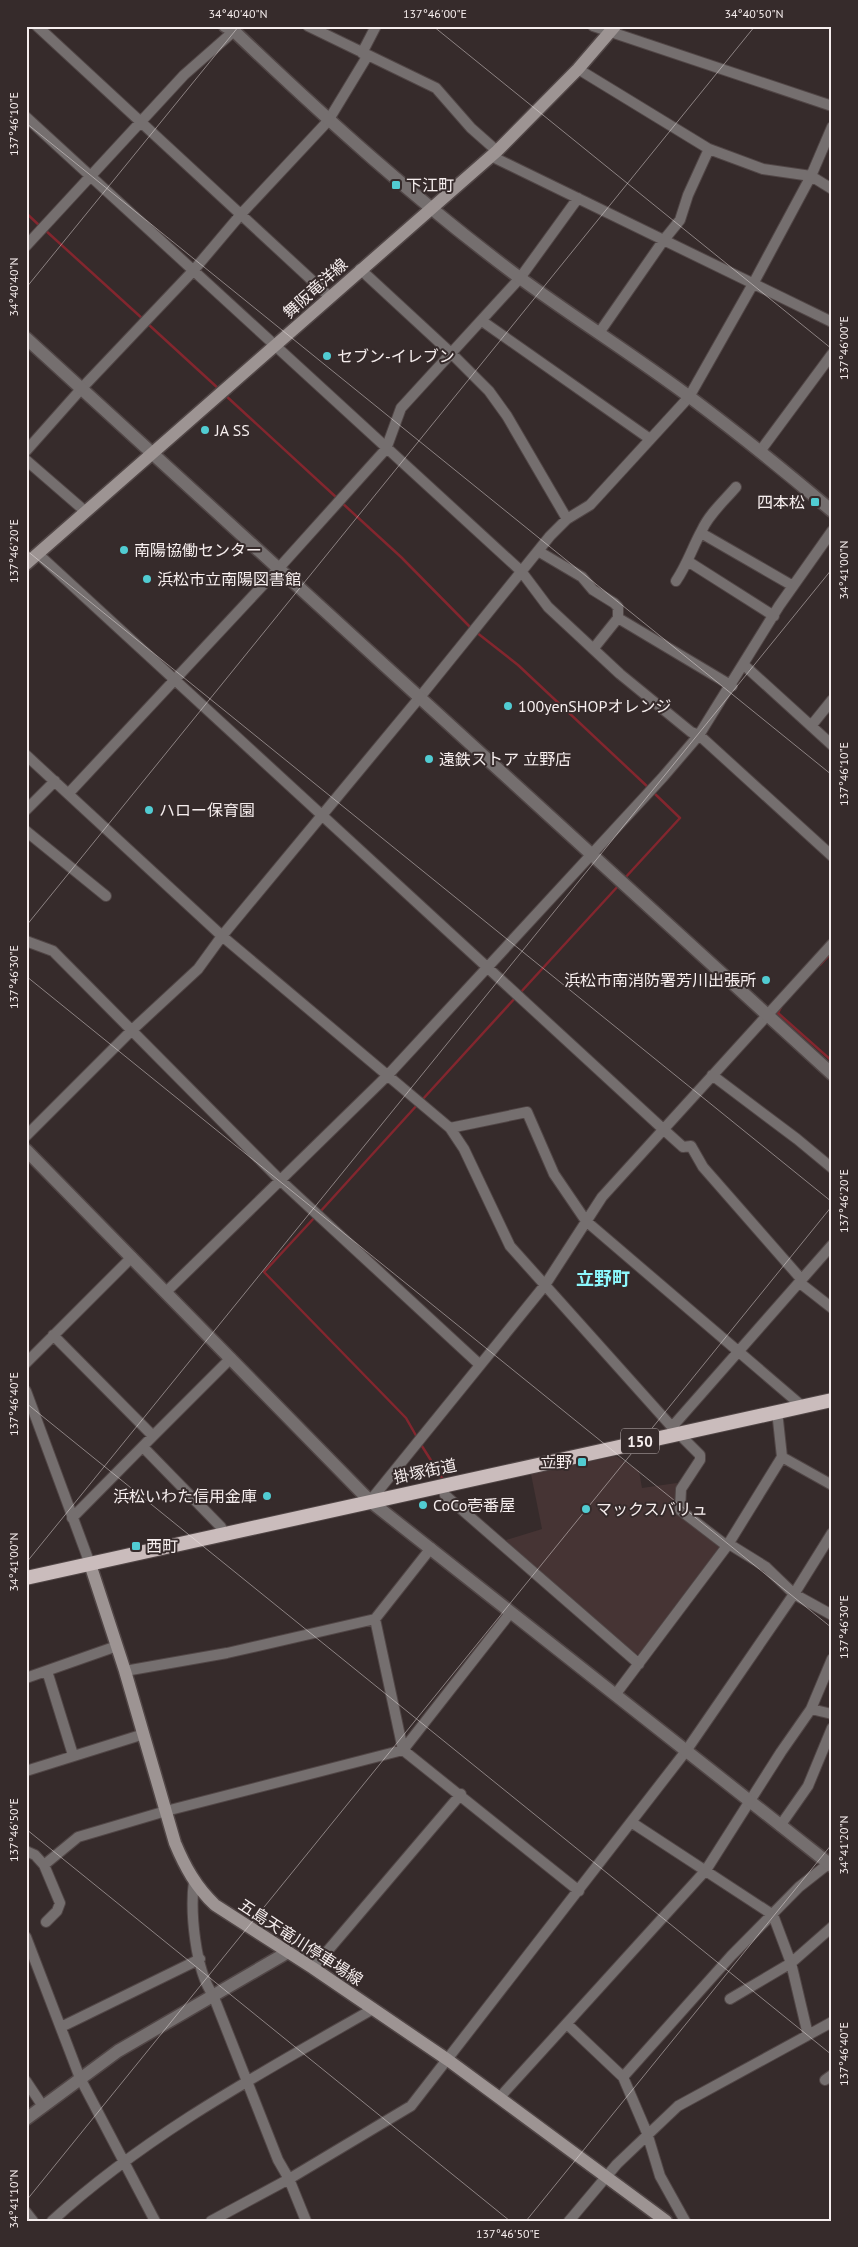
<svg xmlns="http://www.w3.org/2000/svg" width="858" height="2247" viewBox="0 0 858 2247" font-family="'PT Sans','Noto Sans JP',sans-serif">
<style>
.built{fill:#463434}
.lines{fill:none;stroke-linecap:round;stroke-linejoin:round}
.stream{stroke:#83262e;stroke-width:2.5}
.minor-casing{stroke:#514646;stroke-width:12}
.tertiary-casing{stroke:#514646;stroke-width:15}
.secondary-casing{stroke:#514646;stroke-width:15}
.trunk-casing{stroke:#514646;stroke-width:16}
.minor{stroke:#756f6f;stroke-width:10}
.tertiary{stroke:#756f6f;stroke-width:12}
.secondary{stroke:#9d9493;stroke-width:12}
.trunk{stroke:#cabcbc;stroke-width:14}
.ticks{fill:none;stroke:#f6eeee;stroke-width:1;stroke-opacity:0.45}
.poi-dot{fill:#51ccd2;stroke:#362b2b;stroke-width:2}
.labels{text-anchor:middle;dominant-baseline:central;stroke-width:4;stroke-linejoin:round;paint-order:stroke}
.shield{fill:#362b2b;stroke:#bcb4b4;stroke-width:1}
.shield-label{font-size:15px;font-weight:bold;fill:#f6eeee}
.poi-label{font-size:16px;fill:#f6eeee;stroke:#362b2b;text-anchor:start}
.street-label{font-size:16px;fill:#f6eeee;stroke:#362b2b}
.neighbourhood-label{font-size:18px;font-weight:bold;fill:#8cf8fd;stroke:#362b2b}
.neatline{fill:none;stroke:#f6eeee;stroke-width:2}
.ticks-label{font-size:12px;text-anchor:middle;fill:#f6eeee}
</style>
<rect width="100%" height="100%" fill="#362b2b"/>
<path class="built" d="M616 1456 639 1471 642 1488 677 1483 676 1505 720 1546 638 1655 556 1589 506 1540 542 1529 531 1474Z"/>
<g class="lines">
<path class="stream" d="M26 213 40 226
M45 230 144 320
M148 324 220 390
M225 395 337 498
M341 502 401 557 472 629
M476 632 518 665 650 789
M624 879 680 818 654 793
M820 965 832 952
M520 993 619 885
M781 1007 778 1013 832 1061
M422 1100 516 997
M319 1213 418 1104
M315 1217 264 1272 406 1418 418 1439
M420 1443 444 1481"/>
<defs>
<path id="minor" d="M37 26 330 297
M308 26 436 88 471 128 497 151
M593 26 832 106
M362 53 376 26
M578 69 709 149 763 169 811 176 832 189
M26 117 521 571 548 607 620 674 691 732 699 735 832 856
M491 156 832 322
M26 246 184 75 234 31V26
M360 269 452 354 489 391 507 416 567 519
M482 321 650 439
M599 333 663 241 680 220 688 195 709 149
M761 450 832 354
M26 451 82 388 193 271 242 213 328 121 368 55
M26 460 86 512
M701 533 793 586
M538 551 582 577 593 590 614 603 618 607V618L732 686
M38 554 663 1129 683 1147 691 1146 703 1167 802 1280
M689 562 774 616
M676 581C688 563 692 548 702 530 709 514 725 500 736 487
M594 648 618 618
M744 665 832 745
M811 726 832 700
M26 755 222 936 450 1128 464 1149 510 1246 672 1427 700 1455V1460L681 1489 680 1510 727 1546
M69 793 278 569 386 449 401 408 520 278 578 198
M26 810 55 781
M26 831 106 896
M26 941 53 951 280 1180 479 1364
M712 1075 797 1139 832 1168
M450 1128 527 1112 554 1174 586 1221 802 1406
M26 1136 131 1031 198 969 222 936 420 697 550 536 567 519 590 505 689 397 753 284 811 176 832 127
M800 1283 832 1308
M166 1292 388 1075 663 777 699 735 779 606 832 531
M53 1335 153 1436 72 1518
M26 1363 132 1257
M26 1391 90 1564
M672 1427 832 1245
M153 1436 231 1358
M143 1447 221 1527 223 1534
M782 1457 832 1485
M442 1485 445 1495 639 1664
M370 1501 545 1285 602 1197 832 944
M729 1544 766 1567 794 1594 832 1615
M375 1619 403 1750 579 1891
M47 1671 73 1755
M125 1671 227 1653 375 1619 431 1548
M26 1678 117 1646
M615 1695 727 1546 782 1457 777 1411
M811 1709 832 1714
M26 1771 144 1734
M631 1822 773 1915 791 1963 808 2035
M780 1826 808 1786 832 1728
M26 1851 35 1855 44 1865 78 1837 166 1811 403 1750 511 1612
M44 1865 60 1903 57 1911 46 1922
M194 1881C190 1911 195 1970 213 1995L278 2160 289 2179 306 2221
M26 1937 80 2078 155 2221
M313 1968 461 1794
M730 1999 791 1963 832 1927
M567 2024 623 2077 647 2133 660 2176 685 2221
M61 2027 200 1959
M623 2077 731 1956 799 1887 832 1861
M825 2080 832 2075
M26 2081 42 2105
M500 2097 706 1870 781 1752 811 1709 832 1659
M26 2212 33 2221
M52 2221C147 2134 261 2073 373 2009
M211 2221 289 2179 411 2106 686 1751 794 1594 832 1533
M569 2221 617 2164 678 2106 832 2022"/>
<path id="tertiary" d="M225 26 234 31C325 118 418 202 520 278 576 319 635 356 691 398 739 434 786 472 832 511
M26 338 832 1074
M26 1150 370 1501 832 1866
M26 2119 118 2051 288 1952"/>
<path id="secondary" d="M26 564 497 151 578 69 615 26
M90 1564 125 1671 175 1843C185 1867 196 1887 215 1905L313 1968 448 2060 666 2221"/>
<path id="trunk" d="M26 1578 832 1400"/>
</defs>
<use href="#minor" class="minor-casing"/>
<use href="#tertiary" class="tertiary-casing"/>
<use href="#secondary" class="secondary-casing"/>
<use href="#trunk" class="trunk-casing"/>
<use href="#minor" class="minor"/>
<use href="#tertiary" class="tertiary"/>
<use href="#secondary" class="secondary"/>
<use href="#trunk" class="trunk"/>
</g>
<path class="ticks" d="M433 26 832 349M26 123 832 775M26 288 239 26M26 550 832 1202M26 926 755 26M26 976 832 1628M26 1403 832 2055M26 1563 832 569M26 1829 510 2221M26 2201 832 1206M526 2221 832 1844"/>
<g class="poi-dot">
<rect x="391" y="180" width="10" height="10" rx="2.5"/>
<circle cx="327" cy="356" r="5"/>
<circle cx="205" cy="430" r="5"/>
<rect x="810" y="497" width="10" height="10" rx="2.5"/>
<circle cx="124" cy="550" r="5"/>
<circle cx="147" cy="579" r="5"/>
<circle cx="508" cy="706" r="5"/>
<circle cx="429" cy="759" r="5"/>
<circle cx="149" cy="810" r="5"/>
<circle cx="766" cy="980" r="5"/>
<rect x="577" y="1457" width="10" height="10" rx="2.5"/>
<circle cx="267" cy="1496" r="5"/>
<circle cx="423" cy="1505" r="5"/>
<circle cx="586" cy="1509" r="5"/>
<rect x="131" y="1541" width="10" height="10" rx="2.5"/>
</g>
<g class="labels">
<rect class="shield" x="621" y="1428.5" width="38" height="25" rx="4"/>
<g class="shield-label">
<text x="640" y="1441">150</text>
</g>
<g class="poi-label">
<text x="406" y="185">下江町</text>
<text x="337" y="356">セブン-イレブン</text>
<text x="215" y="430">JA SS</text>
<text x="805" y="502" text-anchor="end">四本松</text>
<text x="134" y="550">南陽協働センター</text>
<text x="157" y="579">浜松市立南陽図書館</text>
<text x="518" y="706">100yenSHOPオレンジ</text>
<text x="439" y="759">遠鉄ストア 立野店</text>
<text x="159" y="810">ハロー保育園</text>
<text x="756" y="980" text-anchor="end">浜松市南消防署芳川出張所</text>
<text x="572" y="1462" text-anchor="end">立野</text>
<text x="257" y="1496" text-anchor="end">浜松いわた信用金庫</text>
<text x="433" y="1505">CoCo壱番屋</text>
<text x="596" y="1509">マックスバリュ</text>
<text x="146" y="1546">西町</text>
</g>
<g class="street-label">
<text transform="translate(315 288) rotate(-42)">舞阪竜洋線</text>
<text transform="translate(425 1471) rotate(-12)">掛塚街道</text>
<text transform="translate(301 1942) rotate(33)">五島天竜川停車場線</text>
</g>
<g class="neighbourhood-label">
<text x="603" y="1278">立野町</text>
</g>
</g>
<rect width="858" height="2247" fill="none" stroke="#362b2b" stroke-width="55"/>
<rect x="28" y="28" width="802" height="2192" class="neatline"/>
<g class="ticks-label">
<text x="238" y="18">34°40'40"N</text>
<text x="435" y="18">137°46'00"E</text>
<text x="754" y="18">34°40'50"N</text>
<text transform="translate(14 124) rotate(-90)" y="4">137°46'10"E</text>
<text transform="translate(14 287) rotate(-90)" y="4">34°40'40"N</text>
<text transform="translate(844 348) rotate(-90)" y="4">137°46'00"E</text>
<text transform="translate(14 551) rotate(-90)" y="4">137°46'20"E</text>
<text transform="translate(844 570) rotate(-90)" y="4">34°41'00"N</text>
<text transform="translate(844 774) rotate(-90)" y="4">137°46'10"E</text>
<text transform="translate(14 977) rotate(-90)" y="4">137°46'30"E</text>
<text transform="translate(844 1201) rotate(-90)" y="4">137°46'20"E</text>
<text transform="translate(14 1404) rotate(-90)" y="4">137°46'40"E</text>
<text transform="translate(14 1562) rotate(-90)" y="4">34°41'00"N</text>
<text transform="translate(844 1627) rotate(-90)" y="4">137°46'30"E</text>
<text transform="translate(14 1830) rotate(-90)" y="4">137°46'50"E</text>
<text transform="translate(844 1845) rotate(-90)" y="4">34°41'20"N</text>
<text transform="translate(844 2054) rotate(-90)" y="4">137°46'40"E</text>
<text transform="translate(14 2199) rotate(-90)" y="4">34°41'10"N</text>
<text x="508" y="2238">137°46'50"E</text>
</g>
</svg>
